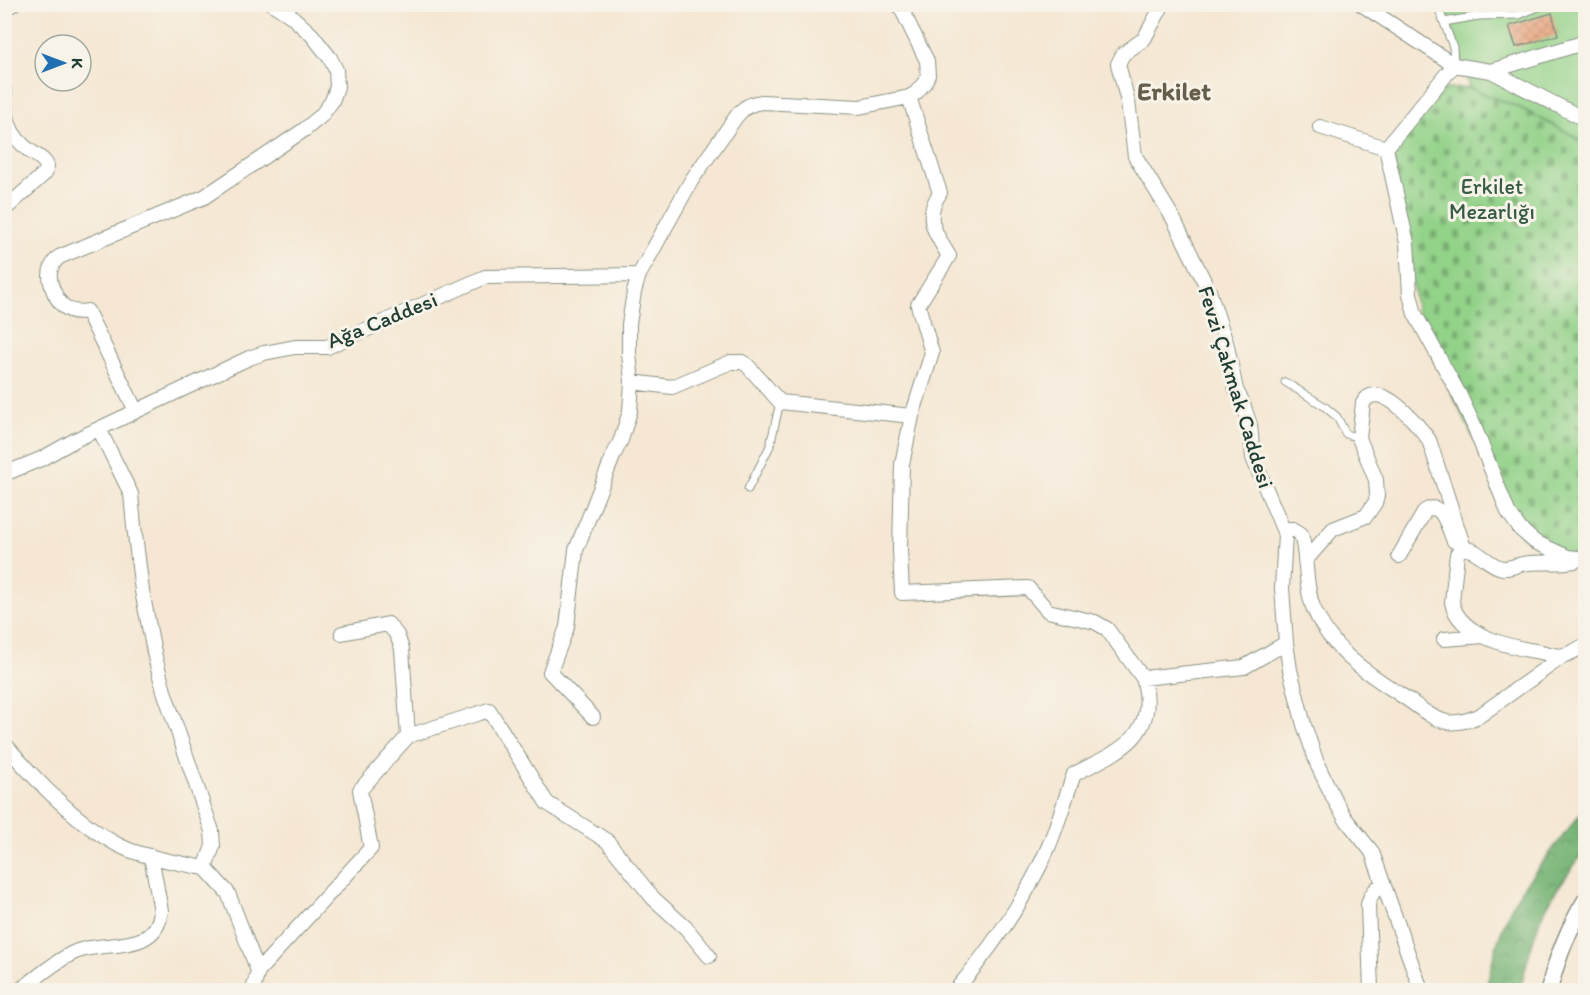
<svg xmlns="http://www.w3.org/2000/svg" width="1590" height="995" viewBox="0 0 1590 995" font-family="Itim,sans-serif">
<style>
.grass{fill:#93d289;stroke:#59885e;stroke-width:1.5}
.forest{fill:url(#forest-crowns);stroke:#4a7854;stroke-width:1.5}
.cemetery{fill:url(#cemetery-stones);stroke:#59885e;stroke-width:1.5}
.building{fill:url(#building-cross-hatch)}
.lines{fill:none;stroke-linecap:round;stroke-linejoin:round}
.service-casing{stroke:#8a9284;stroke-width:9}
.minor-casing{stroke:#8a9284;stroke-width:16}
.tertiary-casing{stroke:#8a9284;stroke-width:19}
.service{stroke:#fff;stroke-width:7}
.minor{stroke:#fff;stroke-width:14}
.tertiary{stroke:#fff;stroke-width:16}
.labels{text-anchor:middle;dominant-baseline:central;stroke-width:6;stroke-linejoin:round;paint-order:stroke}
.park-label{font-size:22px;fill:#365b45;stroke:#f7f3e8}
.street-label{font-size:22px;fill:#1f3d34;stroke:#f7f3e8}
.quarter-label{font-size:26px;font-weight:bold;fill:#665e4a;stroke:#f7f3e8}
</style>
<defs>
<pattern id="forest-crowns" width="20" height="18" patternUnits="userSpaceOnUse" patternTransform="scale(1.5)"><rect width="20" height="18" fill="#76b475"/><path d="M2 6a3 3 0 1 1 6 0M12 15a3 3 0 1 1 6 0" fill="none" stroke="#609461"/></pattern>
<pattern id="cemetery-stones" width="16" height="16" patternUnits="userSpaceOnUse" patternTransform="scale(1.5)"><rect width="16" height="16" fill="#93d289"/><path d="M2 7V4a2 2 0 0 1 4 0v3zM10 15v-3a2 2 0 0 1 4 0v3z" fill="#77ac71"/></pattern>
<pattern id="building-cross-hatch" width="8" height="8" patternUnits="userSpaceOnUse" patternTransform="scale(1.5)"><rect width="8" height="8" fill="#e99c73"/><path d="M0 0l8 8M0 8l8-8" fill="none" stroke="#bc805f"/></pattern>
</defs>
<rect width="100%" height="100%" fill="#f7f3e8"/>
<filter id="ink" filterUnits="userSpaceOnUse"><feTurbulence type="fractalNoise" baseFrequency=".0167" numOctaves="2"/><feDisplacementMap in="SourceGraphic" scale="12" xChannelSelector="R" yChannelSelector="G"/><feConvolveMatrix kernelMatrix="1 2 1 2 8 2 1 2 1" color-interpolation-filters="sRGB"/></filter>
<filter id="wash" filterUnits="userSpaceOnUse"><feTurbulence type="fractalNoise" baseFrequency=".008" numOctaves="4" result="noise"/><feDisplacementMap in="SourceGraphic" scale="24" xChannelSelector="R" yChannelSelector="G"/><feGaussianBlur stdDeviation="1.35" result="paint"/><feColorMatrix in="noise" values="0 0 0 0 0 0 0 0 0 0 0 0 0 0 0 0 0 1.4 0 .05"/><feComposite in="paint" operator="in"/></filter>
<g filter="url(#wash)">
<rect width="100%" height="100%" fill="#f5e7d3"/>
<path class="grass" d="M1443 5H1585V142L1522 109 1469 88C1463 59 1454 32 1443 5Z"/>
<path class="forest" d="M1585 808V850L1555 892 1540 919 1530 950 1520 990H1486C1493 954 1502 921 1521 890Z"/>
<path class="cemetery" d="M1469 88 1522 109 1585 142V550L1564 557 1522 537 1419 326 1392 146 1445 89Z"/>
<g id="blocks">
<path class="building" d="M1552 13 1558 35 1516 47 1509 26Z"/>
</g>
</g>
<g filter="url(#ink)">
<use href="#blocks" fill-opacity="0" stroke="#8a9284" stroke-width="1.5"/>
<g class="lines">
<defs>
<path id="service" d="M1437 4 1453 47 1454 65
M1444 22 1479 16 1519 15 1545 4
M1285 382 1324 406 1337 417 1346 434 1359 438
M748 489 770 446 780 402"/>
<path id="minor" d="M1163 4 1144 39 1123 54 1118 64 1128 102 1135 156 1173 218 1209 291 1227 346 1236 390 1242 401 1250 425 1253 458 1285 534 1282 588 1286 643 1290 670 1304 725 1318 766 1334 799 1345 818 1372 852 1421 990
M1361 4 1454 65 1491 71 1586 42
M4 10 5 8 13 4
M1454 65 1386 148 1407 243 1410 294 1415 314 1459 394 1474 426 1508 512 1520 529 1535 542 1568 557 1586 559
M1491 71 1586 120
M4 89C6 116 6 133 30 151 36 156 44 158 47 166L45 173 4 210
M909 97 940 193C923 217 935 233 949 256L918 305 932 353 912 416
M1320 127 1386 148
M632 382 672 387 731 362H742L747 365 780 402 912 416 902 464 900 550 902 593 1028 588 1048 611 1095 622 1107 629 1143 678 1244 667 1286 643
M136 411 87 311C68 315 58 304 52 287 48 275 49 266 59 257L204 197 304 130 321 116 332 101 337 87 336 70 330 58 312 35 290 15 273 4
M99 429 131 494 134 526 142 591 155 657 164 691 212 831 213 846 205 868
M4 474 41 459 75 440 249 358 264 353 295 347H327L485 277 639 275
M1285 534 1290 529H1293L1301 534C1308 558 1304 583 1313 607 1332 653 1368 673 1407 699 1419 707 1432 719 1447 722 1458 724 1469 720 1479 716L1563 656
M1399 556 1425 511C1442 499 1448 528 1454 541
M1305 561 1333 529 1366 516 1375 503 1377 496 1376 480 1359 438 1363 403C1379 376 1419 426 1429 440L1464 548
M1575 561C1557 565 1539 560 1522 564 1514 566 1507 570 1499 567 1486 563 1475 546 1461 549L1457 554 1452 602C1458 636 1513 648 1541 652 1548 654 1558 657 1564 655 1571 654 1579 648 1586 645
M1444 639 1484 636
M593 717 550 672 567 627 576 550 614 454 621 440 630 411 632 382 629 353V324L634 292 639 275 691 181 736 117C743 107 751 103 762 102L859 107 909 97 916 93 925 82 928 75 927 61 899 4
M408 736 489 710 547 803 607 841 653 898 686 928 709 956
M4 743C35 780 85 832 129 850 153 859 180 863 205 868L208 871 228 893 258 971
M20 990C37 978 54 962 73 953 102 939 157 956 161 911L151 856
M253 990 258 971 371 848 360 790 408 736 402 649 397 635 388 624 342 633
M956 990C992 947 1026 899 1048 848 1058 824 1065 799 1074 774 1117 752 1160 737 1143 678
M1371 990 1368 905C1370 895 1374 889 1383 884"/>
<path id="tertiary" d="M1549 990C1557 957 1568 929 1586 900"/>
</defs>
<use href="#service" class="service-casing"/>
<use href="#minor" class="minor-casing"/>
<use href="#tertiary" class="tertiary-casing"/>
<use href="#service" class="service"/>
<use href="#minor" class="minor"/>
<use href="#tertiary" class="tertiary"/>
</g>
</g>
<g class="labels">
<g class="park-label">
<text x="1492" y="186">Erkilet<tspan x="1492" dy="25">Mezarlığı</tspan></text>
</g>
<g class="street-label">
<text transform="translate(382 320) rotate(-22)">Ağa Caddesi</text>
<text transform="translate(1236 387) rotate(73)">Fevzi Çakmak Caddesi</text>
</g>
<g class="quarter-label">
<text x="1174" y="91">Erkilet</text>
</g>
</g>
<rect width="1590" height="995" fill="none" stroke="#f7f3e8" stroke-width="24"/>
<g transform="translate(63 63) rotate(90)"><circle r="28" fill="#f7f3e8" stroke="#a1aaa0" stroke-width="1.5"/>
<path d="M0-4.5L10 22L0 15L-10 22Z" fill="#1f6fb2"/>
<text y="-9" font-size="16" font-weight="bold" text-anchor="middle" fill="#1f3d34">K</text>
</g>
</svg>
